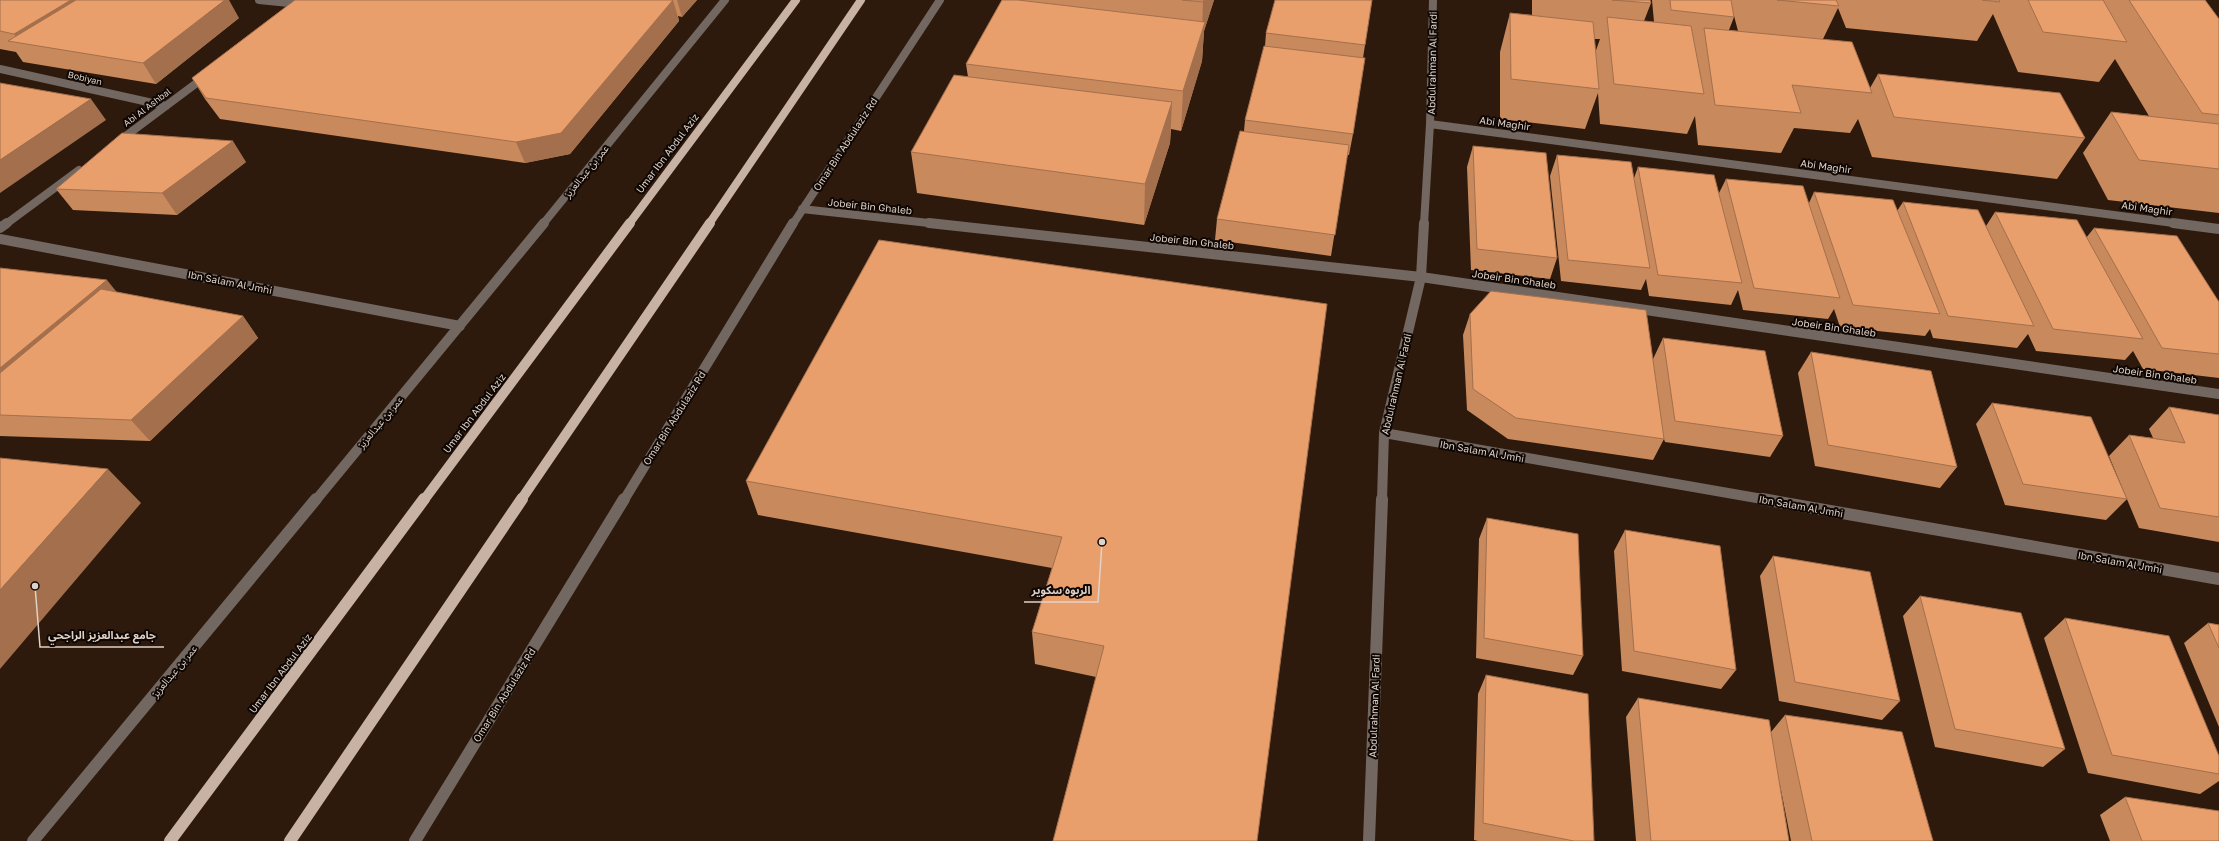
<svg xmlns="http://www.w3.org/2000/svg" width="2219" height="841" viewBox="0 0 2219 841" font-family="'Golos Text','Noto Sans Arabic',sans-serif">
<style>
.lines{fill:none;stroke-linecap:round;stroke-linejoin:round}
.minor-far2{stroke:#726861;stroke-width:8}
.minor-far1{stroke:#726861;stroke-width:10}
.minor{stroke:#726861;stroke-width:12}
.major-far2{stroke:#c8b2a4;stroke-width:8}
.major-far1{stroke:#c8b2a4;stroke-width:10}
.major{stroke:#c8b2a4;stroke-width:12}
.wall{fill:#c8895d;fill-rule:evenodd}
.shaded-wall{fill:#a36f4c}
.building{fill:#e99f6c;stroke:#a36f4c}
.labels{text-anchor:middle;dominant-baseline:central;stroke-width:4;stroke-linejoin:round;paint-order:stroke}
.far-street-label{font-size:9px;fill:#dfd2c9;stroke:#0f0703}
.street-label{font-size:10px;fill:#dfd2c9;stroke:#0f0703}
.leader{fill:none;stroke:#dfd2c9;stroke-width:1.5}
.callout-dot{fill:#dfd2c9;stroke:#0f0703;stroke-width:1.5}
.callout-label{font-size:11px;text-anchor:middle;font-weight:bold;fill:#dfd2c9;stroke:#0f0703;stroke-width:4;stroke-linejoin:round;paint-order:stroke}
</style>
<rect width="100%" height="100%" fill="#2d1a0d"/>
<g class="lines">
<path class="minor-far2" d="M259 0 299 4
M0 69 166 106
M1430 124 2181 224
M119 141 206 76
M802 209 938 224
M6 224 79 170
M543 224 725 0
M793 224 940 0
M1424 224 1430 124 1433 0"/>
<path class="minor-far1" d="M929 223 1421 277 2219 394
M2173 223 2219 229
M0 228 7 223
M0 239 460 326
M1384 433 1768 500
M316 500 544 223
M624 500 793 223
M1382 500 1384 433 1421 277 1424 223"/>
<path class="minor" d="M1762 499 2219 579
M33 841 316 499
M415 841 624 499
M1369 841 1382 499"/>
<path class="major-far2" d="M629 224 796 0
M709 224 861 0"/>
<path class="major-far1" d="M424 500 630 223
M521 500 710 223"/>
<path class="major" d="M170 841 424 499
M290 841 522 499"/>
</g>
<path class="wall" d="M0 0 239 18 156 84 23 62 16 52 0 49Z
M295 0H697L682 17 678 16 679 21 570 154 525 163 220 119 205 99 192 78Z
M1002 0H1214L1204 31 1202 61 1181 131 1171 129 1170 143 1144 225 917 193 911 152 968 77 966 64Z
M1372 0 1363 58 1353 134 1349 155H1347L1331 256 1215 240 1217 219 1244 131 1245 120 1265 46 1266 33Z
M1532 0H1650L1651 3 1644 21 1654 22 1652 0H2205L2219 19V213L2108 200 2083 153 2111 112 2149 116 2115 59 2099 82 2018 72 1993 14 1977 41 1846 28 1838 8 1823 39 1870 88 1878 74 2085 138 2057 179 1872 157 1858 119 1850 133 1794 128 1781 153 1698 145 1695 116 1687 134 1600 124 1598 93 1585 129 1500 119V52L1510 13 1532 15ZM1733 12 1738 31 1729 30 1734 17ZM1594 39H1600L1595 53Z
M1473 146 1557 258 1550 279 1471 270 1467 167Z
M1557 155 1634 178 1638 167 1719 193 1726 179 1809 203 1814 192 1897 211 1903 202 1986 226 1995 212 2086 238 2094 228 2219 302V378L2143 369 2133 351 2125 360 2036 351 2028 334 2017 348 1933 338 1930 329 1925 336 1840 327 1834 309 1828 319 1743 310 1738 290 1731 305 1649 296 1646 279 1641 290 1561 281 1550 176Z
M246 162 177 215 73 210 56 189Z
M879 240 1257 841 1096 677 1035 664 1032 632 1052 568 758 515 746 481Z
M0 268 116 292 243 316 258 338 150 441 0 436Z
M1470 314 1653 359 1663 338 1783 436 1770 457 1665 442 1664 439 1653 460 1508 439 1467 410 1463 335Z
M1811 352 1957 467 1940 488 1815 466 1798 373Z
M1992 403 2127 499 2106 520 2005 505 1976 424Z
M2169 407 2219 415V542L2139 528 2109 456 2129 435 2153 438 2149 429Z
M1487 518 1583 656 1573 675 1476 658 1479 539Z
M1625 530 1736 670 1721 689 1622 671 1614 551Z
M1773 556 1900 701 1882 720 1779 701 1760 576Z
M1920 596 2065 749 2043 767 1935 747 1903 616Z
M2065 618 2219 756V781L2200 794 2088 773 2044 638Z
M2208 623 2219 625V727L2184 643Z
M1486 675 1594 841H1478L1474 840 1478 694Z
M1638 698 1771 732 1785 715 1933 841H1791L1779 780 1789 841H1636L1626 717Z
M2125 797 2219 841H2110L2100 815Z"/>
<path class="shaded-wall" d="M71 0H114L21 43 14 34Z
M225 0H229L239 18 156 84 143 63Z
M673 0 679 21 570 154 525 163 516 142Z
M677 0H697L682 17Z
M1204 0H1214L1204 31 1202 61 1181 131 1183 91 1202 32 1203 2Z
M91 99 106 120 0 193V160Z
M1172 102 1170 143 1144 225 1145 184Z
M233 141 246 162 177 215 162 193Z
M107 280 124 301 0 407V368Z
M243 316 258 338 150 441 131 420Z
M108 469 141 503 0 669V590Z"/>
<path class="building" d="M0 0H71L14 34 0 31Z
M76 0H225L143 63 8 41Z
M295 0H673L561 133 516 142 206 98 192 78Z
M1002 0H1018L1205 22 1183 91 966 64Z
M1182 0H1204L1203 2Z
M1275 0H1372L1365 45 1266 33Z
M1612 0H1650L1651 3Z
M1670 0H1731L1734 17 1671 10Z
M1777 0H1836L1839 6Z
M1982 0H1999L2000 2Z
M2028 0H2103L2127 42 2043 32Z
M2129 0H2205L2219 19V115L2202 113Z
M1510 13 1593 22 1599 89 1511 79Z
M1607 17 1691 26 1704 94 1614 84Z
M1704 28 1852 42 1872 93 1792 85 1801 113 1715 105Z
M1264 46 1365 58 1353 134 1245 120Z
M1878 74 2060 93 2085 138 1894 117Z
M954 75 1172 102 1145 184 911 152Z
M0 83 91 99 0 160Z
M2111 112 2219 124V169L2139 160Z
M1240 131 1349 145 1335 235 1217 219Z
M122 133 233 141 162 193 56 189Z
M1473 146 1546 153 1557 258 1477 249Z
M1557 155 1631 162 1650 268 1568 260Z
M1638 167 1714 175 1742 283 1658 275Z
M1726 179 1803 186 1840 298 1754 288Z
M1814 192 1893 200 1940 314 1853 305Z
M1903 202 1978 210 2034 326 1948 316Z
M1995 212 2077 220 2143 339 2053 329Z
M2094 228 2177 236 2219 302V354L2162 348Z
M879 240 1327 304 1257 841H1053L1104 646 1032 632 1062 537 746 481Z
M0 268 107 280 0 368Z
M101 289 243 316 131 420 0 415V373Z
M1491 291 1646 310 1664 439 1516 418 1473 389 1470 314Z
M1663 338 1765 351 1783 436 1675 421Z
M1811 352 1931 371 1957 467 1828 445Z
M1992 403 2091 417 2127 499 2023 484Z
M2169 407 2219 415V517L2160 508 2129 435 2185 443Z
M0 458 108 469 0 590Z
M1487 518 1578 534 1583 656 1484 638Z
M1625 530 1720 546 1736 670 1634 651Z
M1773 556 1870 572 1900 701 1795 682Z
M1920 596 2021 613 2065 749 1955 729Z
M2065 618 2169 636 2219 756V774L2112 755Z
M2208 623 2219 625V648Z
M1486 675 1588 694 1594 841H1574L1483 823Z
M1638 698 1769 720 1789 841H1651Z
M1785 715 1902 732 1933 841H1812Z
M2125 797 2219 811V841H2142Z"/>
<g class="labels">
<g class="far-street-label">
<text transform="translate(85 78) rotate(13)">Bobiyan</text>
<text transform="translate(147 107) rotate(-37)">Abi Al Ashbal</text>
</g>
<g class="street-label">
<text transform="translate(1432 63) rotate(-89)">Abdulrahman Al Fardi</text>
<text transform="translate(1505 123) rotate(8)">Abi Maghir</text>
<text transform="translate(845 144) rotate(-57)">Omar Bin Abdulaziz Rd</text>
<text transform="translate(667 153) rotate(-53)">Umar Ibn Abdul Aziz</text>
<text transform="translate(1826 166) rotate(8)">Abi Maghir</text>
<text transform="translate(586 171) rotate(-51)">عمر بن عبدالعزيز</text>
<text transform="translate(870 206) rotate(6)">Jobeir Bin Ghaleb</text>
<text transform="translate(2147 208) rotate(8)">Abi Maghir</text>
<text transform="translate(1192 241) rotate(6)">Jobeir Bin Ghaleb</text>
<text transform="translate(1514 279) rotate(8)">Jobeir Bin Ghaleb</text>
<text transform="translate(230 282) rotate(11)">Ibn Salam Al Jmhi</text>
<text transform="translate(1834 327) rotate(8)">Jobeir Bin Ghaleb</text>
<text transform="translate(2155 374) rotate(8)">Jobeir Bin Ghaleb</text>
<text transform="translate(1396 384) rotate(-77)">Abdulrahman Al Fardi</text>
<text transform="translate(474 413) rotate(-53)">Umar Ibn Abdul Aziz</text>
<text transform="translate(674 418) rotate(-58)">Omar Bin Abdulaziz Rd</text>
<text transform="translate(380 422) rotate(-50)">عمر بن عبدالعزيز</text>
<text transform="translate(1482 451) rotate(10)">Ibn Salam Al Jmhi</text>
<text transform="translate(1801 506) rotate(10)">Ibn Salam Al Jmhi</text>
<text transform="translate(2120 562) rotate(10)">Ibn Salam Al Jmhi</text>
<text transform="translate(174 671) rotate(-50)">عمر بن عبدالعزيز</text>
<text transform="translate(280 673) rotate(-53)">Umar Ibn Abdul Aziz</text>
<text transform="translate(504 695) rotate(-58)">Omar Bin Abdulaziz Rd</text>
<text transform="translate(1374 706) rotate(-88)">Abdulrahman Al Fardi</text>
</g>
</g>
<path class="leader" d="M1102 542L1098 602H1024M35 586L40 647H164"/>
<g class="callout-dot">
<circle cx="1102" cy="542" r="4"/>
<circle cx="35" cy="586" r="4"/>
</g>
<g class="callout-label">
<text x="1061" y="594">الربوه سكوير</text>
<text x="102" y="639">جامع عبدالعزيز الراجحي</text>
</g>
</svg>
